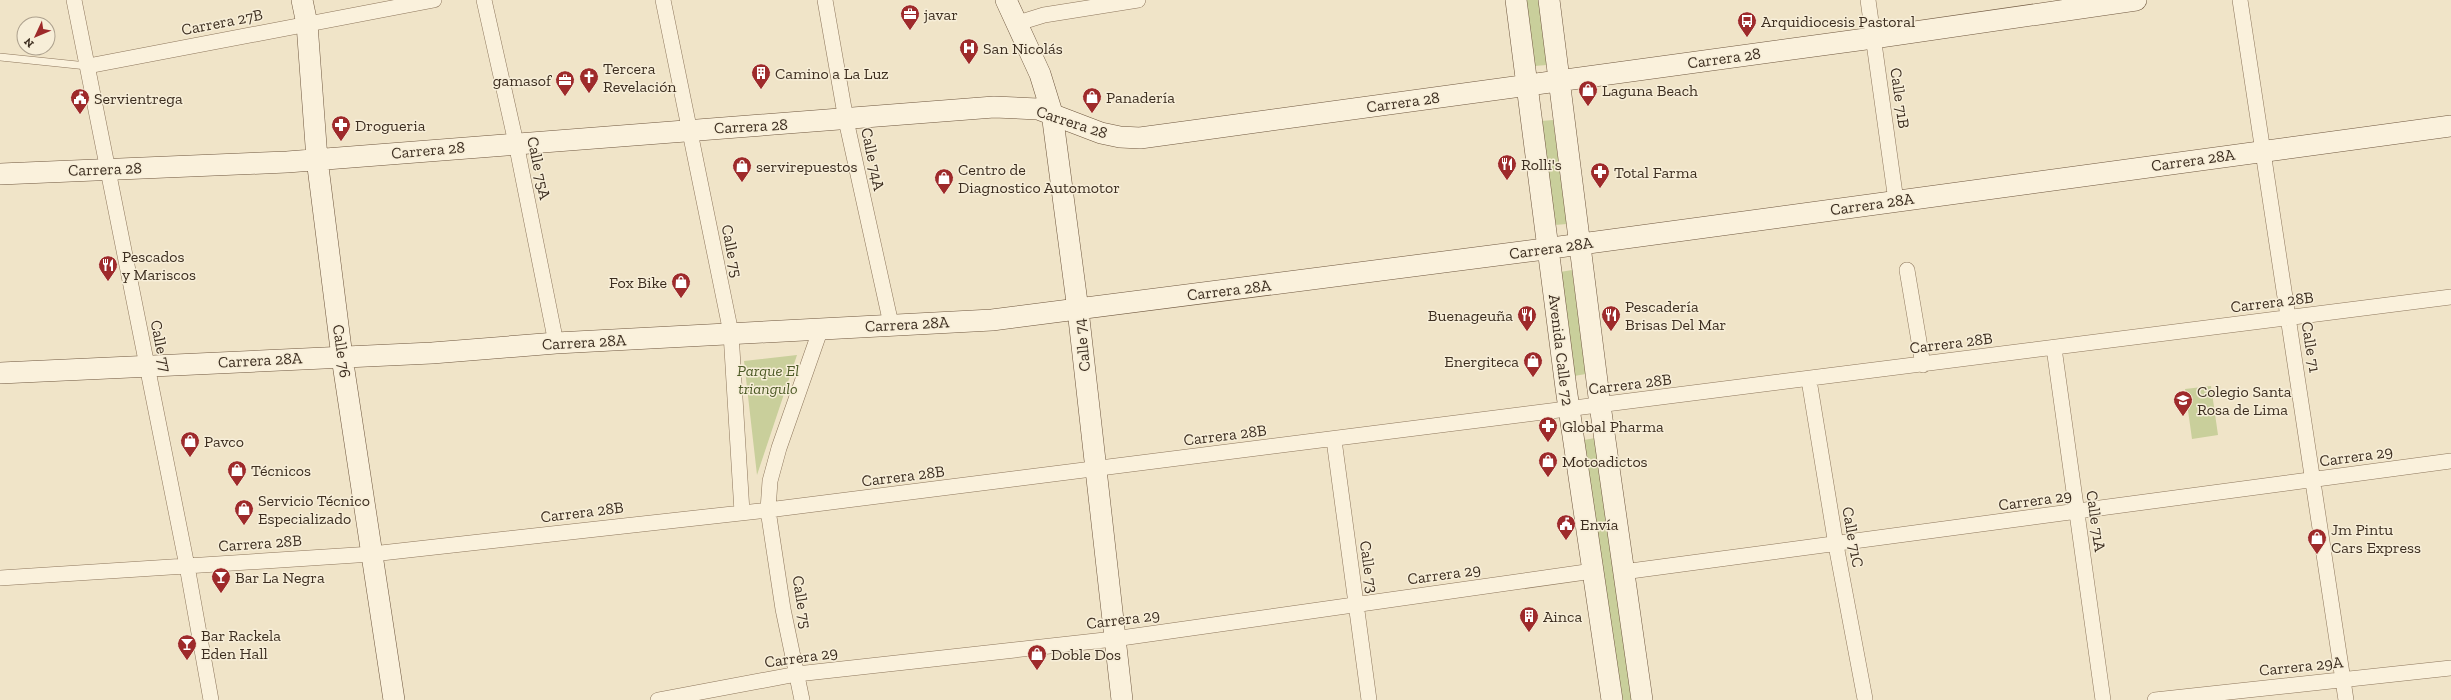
<svg xmlns="http://www.w3.org/2000/svg" width="2451" height="700" viewBox="0 0 2451 700" font-family="'Zilla Slab',serif">
<style>
.green{fill:#c9cf9b}
.lines{fill:none;stroke-linecap:round;stroke-linejoin:round}
.lane-casing{stroke:#8d765c;stroke-width:8}
.street-casing{stroke:#8d765c;stroke-width:16}
.secondary-casing{stroke:#6f573f;stroke-width:22}
.lane{stroke:#faf1dc;stroke-width:7}
.street{stroke:#faf1dc;stroke-width:15}
.secondary{stroke:#faf1dc;stroke-width:21}
.labels{text-anchor:middle;dominant-baseline:central;stroke-width:3;stroke-linejoin:round;paint-order:stroke}
.poi-label{font-size:16px;fill:#3d2e20;stroke:#f7eed8;text-anchor:start}
.street-label{font-size:16px;fill:#3d2e20;stroke:#f7eed8}
.park-label{font-size:16px;font-style:italic;fill:#4d5a26;stroke:#f7eed8}
</style>
<rect width="100%" height="100%" fill="#f0e4c8"/>
<path class="green" d="M1526 0H1539L1547 65 1534 66Z
M1553 120 1567 224 1555 225 1541 121Z
M1572 270 1586 374 1574 376 1560 272Z
M797 355 757 475 744 361Z
M2211 386 2218 435 2192 439 2185 389Z
M1595 438 1635 700H1622L1584 440Z"/>
<g class="lines">
<defs>
<path id="lane" d="M0 57 87 66"/>
<path id="street" d="M74 0 187 566 211 700
M484 0 516 143 556 343
M663 0 731 333 742 512
M825 0 846 120 891 324
M1868 0 1896 201
M2240 0 2346 700
M1018 23 1044 15 1138 0
M88 66 434 0
M1907 270 1923 365
M2054 348 2103 700
M1809 380 1836 545 1865 699
M1334 440 1369 700
M1623 572 2451 461
M0 578 372 554 768 510 2451 297
M658 700 797 674 1114 639 1593 571
M802 700 783 609 768 510 770 481 779 448 821 328
M2155 700 2451 668"/>
<path id="secondary" d="M302 0 307 24 317 159 342 357 394 700
M1006 0 1040 74 1052 113 1078 310 1122 700
M1516 0 1566 388 1612 700
M1549 0 1600 405 1642 700
M0 174 287 162 994 107 1038 109 1101 133 1120 137 1140 138 1873 38 2136 0
M0 373 432 353 556 343 992 320 1537 250 2451 126"/>
</defs>
<use href="#lane" class="lane-casing"/>
<use href="#street" class="street-casing"/>
<use href="#secondary" class="secondary-casing"/>
<use href="#lane" class="lane"/>
<use href="#street" class="street"/>
<use href="#secondary" class="secondary"/>
</g>
<defs>
<symbol id="office-pin" viewBox="-11 -11 22 30"><path d="M0 17L-7.5 6A9.5 9.5 0 1 1 7.5 6Z" fill="#9e2a2b" stroke="#f7eed8"/><path d="M-6-3h4V-5.5h4V-3h4V5H-6ZM-1-4.5V-3h2v-1.5ZM-6 0V1H6V0Z" fill="#fff"/></symbol>
<symbol id="bus-pin" viewBox="-11 -11 22 30"><path d="M0 17L-7.5 6A9.5 9.5 0 1 1 7.5 6Z" fill="#9e2a2b" stroke="#f7eed8"/><path d="M-5-6H5V4H4V6H2V4H-2V6H-4V4H-5ZM-3.5-4V0h7V-4ZM-3.5 1.2v1.5H-2V1.2ZM2 1.2v1.5H3.5V1.2Z" fill="#fff"/></symbol>
<symbol id="hospital-pin" viewBox="-11 -11 22 30"><path d="M0 17L-7.5 6A9.5 9.5 0 1 1 7.5 6Z" fill="#9e2a2b" stroke="#f7eed8"/><path d="M-5-5h3v3.5h4V-5h3V5h-3V1.5h-4V5h-3Z" fill="#fff"/></symbol>
<symbol id="building-pin" viewBox="-11 -11 22 30"><path d="M0 17L-7.5 6A9.5 9.5 0 1 1 7.5 6Z" fill="#9e2a2b" stroke="#f7eed8"/><path d="M-4-6H4V6H1V3H-1V6H-4ZM-2.5-4.3h1.7v1.8h-1.7ZM.8-4.3h1.7v1.8H.8ZM-2.5-1h1.7V.8h-1.7ZM.8-1h1.7V.8H.8Z" fill="#fff"/></symbol>
<symbol id="church-pin" viewBox="-11 -11 22 30"><path d="M0 17L-7.5 6A9.5 9.5 0 1 1 7.5 6Z" fill="#9e2a2b" stroke="#f7eed8"/><path d="M-1.2-6h2.4v3.5h3.3v2.4h-3.3V6h-2.4V-.1h-3.3v-2.4h3.3Z" fill="#fff"/></symbol>
<symbol id="shop-pin" viewBox="-11 -11 22 30"><path d="M0 17L-7.5 6A9.5 9.5 0 1 1 7.5 6Z" fill="#9e2a2b" stroke="#f7eed8"/><path d="M-5-2.5h2.3a2.7 3.5 0 0 1 5.4 0H5L5.5 6h-11ZM-1.5-2.5h3a1.5 2.3 0 0 0-3 0Z" fill="#fff"/></symbol>
<symbol id="civic-pin" viewBox="-11 -11 22 30"><path d="M0 17L-7.5 6A9.5 9.5 0 1 1 7.5 6Z" fill="#9e2a2b" stroke="#f7eed8"/><path d="M-.6-6.5H3V-4.5H.6V-3L4-1V1h2V6H-6V1h2V-1L-.6-3ZM-1.2 2.5V6h2.4V2.5Z" fill="#fff"/></symbol>
<symbol id="pharmacy-pin" viewBox="-11 -11 22 30"><path d="M0 17L-7.5 6A9.5 9.5 0 1 1 7.5 6Z" fill="#9e2a2b" stroke="#f7eed8"/><path d="M-2-6h4v4h4v4h-4v4h-4v-4h-4v-4h4Z" fill="#fff"/></symbol>
<symbol id="restaurant-pin" viewBox="-11 -11 22 30"><path d="M0 17L-7.5 6A9.5 9.5 0 1 1 7.5 6Z" fill="#9e2a2b" stroke="#f7eed8"/><path d="M-5-6h1v4h1v-4h1v4h1v-4h1v5L-1.5 .5V6h-2V.5L-5-1ZM5-6V6H3V1.5H1.5Q1.5-4 5-6Z" fill="#fff"/></symbol>
<symbol id="school-pin" viewBox="-11 -11 22 30"><path d="M0 17L-7.5 6A9.5 9.5 0 1 1 7.5 6Z" fill="#9e2a2b" stroke="#f7eed8"/><path d="M0-5L7-2L0 1L-7-2ZM-4 1L0 2.5L4 1V4Q0 6-4 4Z" fill="#fff"/></symbol>
<symbol id="bar-pin" viewBox="-11 -11 22 30"><path d="M0 17L-7.5 6A9.5 9.5 0 1 1 7.5 6Z" fill="#9e2a2b" stroke="#f7eed8"/><path d="M-6-5H6L.8 .8V4.5H3.5V6h-7V4.5H-.8V.8Z" fill="#fff"/></symbol>
</defs>
<g fill-rule="evenodd">
<use href="#office-pin" x="899" y="3" width="22" height="30"/>
<use href="#bus-pin" x="1736" y="10" width="22" height="30"/>
<use href="#hospital-pin" x="958" y="37" width="22" height="30"/>
<use href="#building-pin" x="750" y="62" width="22" height="30"/>
<use href="#church-pin" x="578" y="66" width="22" height="30"/>
<use href="#office-pin" x="554" y="69" width="22" height="30"/>
<use href="#shop-pin" x="1577" y="79" width="22" height="30"/>
<use href="#shop-pin" x="1081" y="86" width="22" height="30"/>
<use href="#civic-pin" x="69" y="87" width="22" height="30"/>
<use href="#pharmacy-pin" x="330" y="114" width="22" height="30"/>
<use href="#restaurant-pin" x="1496" y="153" width="22" height="30"/>
<use href="#shop-pin" x="731" y="155" width="22" height="30"/>
<use href="#pharmacy-pin" x="1589" y="161" width="22" height="30"/>
<use href="#shop-pin" x="933" y="167" width="22" height="30"/>
<use href="#restaurant-pin" x="97" y="254" width="22" height="30"/>
<use href="#shop-pin" x="670" y="271" width="22" height="30"/>
<use href="#restaurant-pin" x="1516" y="304" width="22" height="30"/>
<use href="#restaurant-pin" x="1600" y="304" width="22" height="30"/>
<use href="#shop-pin" x="1522" y="350" width="22" height="30"/>
<use href="#school-pin" x="2172" y="389" width="22" height="30"/>
<use href="#pharmacy-pin" x="1537" y="415" width="22" height="30"/>
<use href="#shop-pin" x="179" y="430" width="22" height="30"/>
<use href="#shop-pin" x="1537" y="450" width="22" height="30"/>
<use href="#shop-pin" x="226" y="459" width="22" height="30"/>
<use href="#shop-pin" x="233" y="498" width="22" height="30"/>
<use href="#civic-pin" x="1555" y="513" width="22" height="30"/>
<use href="#shop-pin" x="2306" y="527" width="22" height="30"/>
<use href="#bar-pin" x="210" y="566" width="22" height="30"/>
<use href="#building-pin" x="1518" y="605" width="22" height="30"/>
<use href="#bar-pin" x="176" y="633" width="22" height="30"/>
<use href="#shop-pin" x="1026" y="643" width="22" height="30"/>
</g>
<g class="labels">
<g class="poi-label">
<text x="924" y="14">javar</text>
<text x="1761" y="21">Arquidiocesis Pastoral</text>
<text x="983" y="48">San Nicolás</text>
<text x="603" y="68">Tercera<tspan x="603" dy="18">Revelación</tspan></text>
<text x="775" y="73">Camino a La Luz</text>
<text x="551" y="80" text-anchor="end">gamasof</text>
<text x="1602" y="90">Laguna Beach</text>
<text x="1106" y="97">Panadería</text>
<text x="94" y="98">Servientrega</text>
<text x="355" y="125">Drogueria</text>
<text x="1521" y="164">Rolli's</text>
<text x="756" y="166">servirepuestos</text>
<text x="958" y="169">Centro de<tspan x="958" dy="18">Diagnostico Automotor</tspan></text>
<text x="1614" y="172">Total Farma</text>
<text x="122" y="256">Pescados<tspan x="122" dy="18">y Mariscos</tspan></text>
<text x="667" y="282" text-anchor="end">Fox Bike</text>
<text x="1625" y="306">Pescadería<tspan x="1625" dy="18">Brisas Del Mar</tspan></text>
<text x="1513" y="315" text-anchor="end">Buenageuña</text>
<text x="1519" y="361" text-anchor="end">Energiteca</text>
<text x="2197" y="391">Colegio Santa<tspan x="2197" dy="18">Rosa de Lima</tspan></text>
<text x="1562" y="426">Global Pharma</text>
<text x="204" y="441">Pavco</text>
<text x="1562" y="461">Motoadictos</text>
<text x="251" y="470">Técnicos</text>
<text x="258" y="500">Servicio Técnico<tspan x="258" dy="18">Especializado</tspan></text>
<text x="1580" y="524">Envía</text>
<text x="2331" y="529">Jm Pintu<tspan x="2331" dy="18">Cars Express</tspan></text>
<text x="235" y="577">Bar La Negra</text>
<text x="1543" y="616">Ainca</text>
<text x="201" y="635">Bar Rackela<tspan x="201" dy="18">Eden Hall</tspan></text>
<text x="1051" y="654">Doble Dos</text>
</g>
<g class="street-label">
<text transform="translate(222 22) rotate(-11)">Carrera 27B</text>
<text transform="translate(1724 58) rotate(-8)">Carrera 28</text>
<text transform="translate(1900 98) rotate(82)">Calle 71B</text>
<text transform="translate(1403 102) rotate(-8)">Carrera 28</text>
<text transform="translate(1072 122) rotate(18)">Carrera 28</text>
<text transform="translate(751 126) rotate(-3)">Carrera 28</text>
<text transform="translate(428 150) rotate(-5)">Carrera 28</text>
<text transform="translate(873 159) rotate(78)">Calle 74A</text>
<text transform="translate(2193 160) rotate(-8)">Carrera 28A</text>
<text transform="translate(539 168) rotate(78)">Calle 75A</text>
<text transform="translate(105 169) rotate(-2)">Carrera 28</text>
<text transform="translate(1872 204) rotate(-8)">Carrera 28A</text>
<text transform="translate(1551 248) rotate(-8)">Carrera 28A</text>
<text transform="translate(732 251) rotate(79)">Calle 75</text>
<text transform="translate(1229 290) rotate(-7)">Carrera 28A</text>
<text transform="translate(2272 302) rotate(-7)">Carrera 28B</text>
<text transform="translate(907 324) rotate(-3)">Carrera 28A</text>
<text transform="translate(584 342) rotate(-3)">Carrera 28A</text>
<text transform="translate(1951 343) rotate(-7)">Carrera 28B</text>
<text transform="translate(1082 345) rotate(-96)">Calle 74</text>
<text transform="translate(161 346) rotate(79)">Calle 77</text>
<text transform="translate(2311 347) rotate(81)">Calle 71</text>
<text transform="translate(1561 350) rotate(83)">Avenida Calle 72</text>
<text transform="translate(342 351) rotate(82)">Calle 76</text>
<text transform="translate(260 360) rotate(-3)">Carrera 28A</text>
<text transform="translate(1630 384) rotate(-7)">Carrera 28B</text>
<text transform="translate(1225 435) rotate(-7)">Carrera 28B</text>
<text transform="translate(2356 456) rotate(-8)">Carrera 29</text>
<text transform="translate(903 476) rotate(-7)">Carrera 28B</text>
<text transform="translate(2035 500) rotate(-8)">Carrera 29</text>
<text transform="translate(582 512) rotate(-7)">Carrera 28B</text>
<text transform="translate(2096 521) rotate(82)">Calle 71A</text>
<text transform="translate(1853 537) rotate(80)">Calle 71C</text>
<text transform="translate(260 543) rotate(-4)">Carrera 28B</text>
<text transform="translate(1369 567) rotate(82)">Calle 73</text>
<text transform="translate(1444 574) rotate(-8)">Carrera 29</text>
<text transform="translate(802 602) rotate(81)">Calle 75</text>
<text transform="translate(1123 619) rotate(-7)">Carrera 29</text>
<text transform="translate(801 657) rotate(-8)">Carrera 29</text>
<text transform="translate(2301 666) rotate(-6)">Carrera 29A</text>
</g>
<g class="park-label">
<text x="768" y="370">Parque El<tspan x="768" dy="18">triangulo</tspan></text>
</g>
</g>
<g transform="translate(36 36) rotate(226)"><circle r="19" fill="#f7eed8" stroke="#ada18e"/>
<path d="M0-3L7 15L0 10L-7 15Z" fill="#9e2a2b"/>
<text y="-6" font-size="11" font-weight="bold" text-anchor="middle" fill="#3d2e20">N</text>
</g>
</svg>
